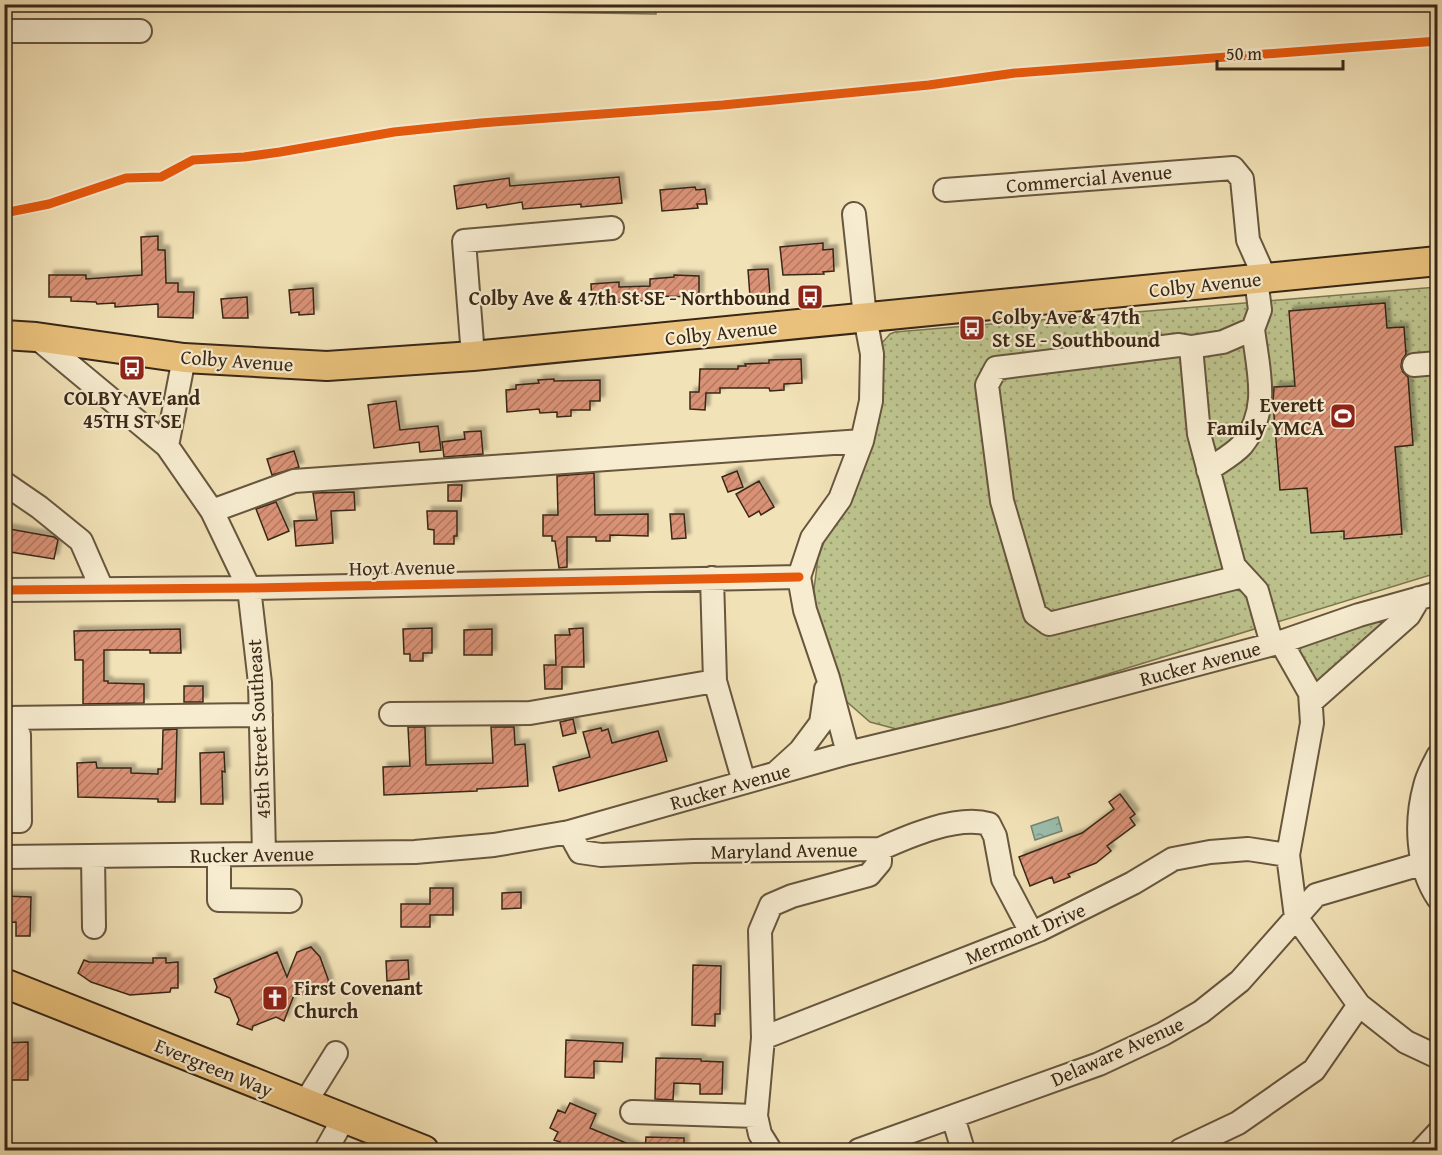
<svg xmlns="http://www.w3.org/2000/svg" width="1442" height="1155" viewBox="0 0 1442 1155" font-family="'Gentium Book Plus',serif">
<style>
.grass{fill:url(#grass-dots);stroke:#7b7552;stroke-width:1.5}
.cemetery{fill:url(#cemetery-stones);stroke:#7b7552;stroke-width:1.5}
.water{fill:url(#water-ripples);stroke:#748271;stroke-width:1.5}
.building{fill:url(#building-hatch);stroke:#392716;stroke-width:1.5;filter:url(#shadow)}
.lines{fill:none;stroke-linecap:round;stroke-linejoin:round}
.minor-casing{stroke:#67563e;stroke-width:26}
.major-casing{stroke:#392716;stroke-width:32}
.minor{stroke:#f7ecd0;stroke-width:22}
.major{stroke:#e9c17c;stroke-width:28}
.cycleway-casing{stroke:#f7ecd0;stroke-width:13}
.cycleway{stroke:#e8590c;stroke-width:9}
.labels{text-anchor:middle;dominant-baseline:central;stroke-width:4.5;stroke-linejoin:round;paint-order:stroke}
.street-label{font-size:20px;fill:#392716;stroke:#f7ecd0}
.poi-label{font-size:20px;font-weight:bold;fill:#392716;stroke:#f7ecd0;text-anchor:end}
</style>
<defs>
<pattern id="grass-dots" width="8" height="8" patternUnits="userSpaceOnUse" patternTransform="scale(1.5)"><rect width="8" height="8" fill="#bdc38d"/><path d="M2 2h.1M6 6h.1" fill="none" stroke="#9b9e72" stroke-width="1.8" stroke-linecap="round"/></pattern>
<pattern id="cemetery-stones" width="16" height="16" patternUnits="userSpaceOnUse" patternTransform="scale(1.5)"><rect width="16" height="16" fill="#bdc38d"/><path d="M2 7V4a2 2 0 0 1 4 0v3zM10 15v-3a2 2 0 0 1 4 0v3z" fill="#9b9e72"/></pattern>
<pattern id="water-ripples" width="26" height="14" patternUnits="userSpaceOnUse" patternTransform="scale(1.5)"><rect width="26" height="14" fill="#9bbead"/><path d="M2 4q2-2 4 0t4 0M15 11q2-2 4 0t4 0" fill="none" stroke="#7f9a8c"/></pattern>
<pattern id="building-hatch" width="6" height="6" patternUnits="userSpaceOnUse" patternTransform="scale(1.5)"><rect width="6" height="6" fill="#da9277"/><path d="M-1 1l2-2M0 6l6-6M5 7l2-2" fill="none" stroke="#b27761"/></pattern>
<filter id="shadow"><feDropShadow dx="4.5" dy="-4.5" stdDeviation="1.5" flood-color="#0004"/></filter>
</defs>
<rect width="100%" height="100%" fill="#f2e2b7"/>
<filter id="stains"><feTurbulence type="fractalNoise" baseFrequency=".00333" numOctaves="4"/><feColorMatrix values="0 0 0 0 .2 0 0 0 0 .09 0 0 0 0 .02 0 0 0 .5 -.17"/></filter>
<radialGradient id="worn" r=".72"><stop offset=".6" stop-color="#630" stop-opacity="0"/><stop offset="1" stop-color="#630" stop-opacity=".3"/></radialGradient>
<path class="grass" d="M1437 287V573L994 709 900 730 870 722 846 701 816 609 814 589 818 558 824 542 865 464 874 433 882 343 890 334 895 332Z
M1405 610 1319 688 1299 656 1302 641Z"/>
<path class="cemetery" d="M5 4H656V14Z"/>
<path class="water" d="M1058 817 1062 831 1035 840 1031 826Z"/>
<path class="building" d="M619 177 622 203 581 207V204L523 209 522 202 487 208 486 204 457 209 454 186 509 178 510 186Z
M695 187 696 190 705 189 707 204H697L698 208 662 211 660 190Z
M158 236V250H165L166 283H178V292H194L193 318 158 317V304L115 307V303L97 304 96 302 71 301V297H49V275H86V279L142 275 141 237Z
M823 243V250L833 249 834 271 823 272 824 274 783 275 780 247Z
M768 269 770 295 750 296 748 270Z
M674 275 699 276V297L655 296V300L592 304 591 284 619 282V287L650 286V279L674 277Z
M313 288 314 314 299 315V312L291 313 289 290Z
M247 297 248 318H223L221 299Z
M1385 303 1387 328 1404 327 1406 354 1402 360 1401 367 1403 372 1408 377 1413 445 1395 447 1402 534 1344 539V531L1311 533 1307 488 1280 490 1273 403 1274 387 1295 386 1289 311Z
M801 359 802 383 784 384V390L770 391 769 388H720V393H706L705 410 690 409V392H699L700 369H738V366H746L745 364 769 363V360Z
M554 379V381L600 380V401H590V410H571V416L557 417V412L540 413 539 409 507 412 506 390 516 389V385L539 383 538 380Z
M396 401 400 430 438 426 441 450 420 452 419 442 374 448 368 405Z
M481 431 483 454 444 457 442 442 465 439 464 432Z
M294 451 299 467 272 475 267 459Z
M737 471 743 487 728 492 722 477Z
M594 473 595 515 648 514V536L610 535V541H596V537H567V567L559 568 555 541H552V536H543V515H558L557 476Z
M759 481 774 507 761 515 759 511 749 517 736 494Z
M448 485H462L461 501H448Z
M354 492 355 510 331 511 333 543 296 546 294 521 317 520 313 493Z
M276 502 289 531 268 540 256 509Z
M427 511H457V536H454V544H434V530L428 529Z
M670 514H684L686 538 672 539Z
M4 528 54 537 58 540 54 559 4 551Z
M432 628V653H423V661H410V654H404L403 629Z
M583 628 584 667H562V689H545L544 665H556L555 635H570L569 629Z
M180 629 181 653H150V650H104V681H108V683L144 684V703L83 704V660H75L74 631Z
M492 629V655H464V630Z
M184 686H203V702H184Z
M573 719 576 733 563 736 560 722Z
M408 727H425L426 765 493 763 491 727H514L515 745 525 744 528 786 477 789V791L384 795 383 767 410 766Z
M601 728 602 731 608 729 612 743 658 731 667 761 559 791 553 767 590 757 583 732Z
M177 729 175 802H158V799L78 797 77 763 96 762 97 768H131V773L158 774V769H162L163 730Z
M224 752 225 772 222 771 223 804H201L200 753Z
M1120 794 1135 814 1130 818 1135 825 1107 846 1111 851 1096 863 1068 874 1070 877 1054 883 1052 877 1030 886 1019 857 1082 833 1114 809 1109 802Z
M430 888H453V915H430V927H401V904H430Z
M521 892V908L502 909V893Z
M4 896 31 897 30 936H16V922L4 923Z
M311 947 320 957 328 979 329 994 294 995 284 1021 276 1017 253 1026 252 1030 237 1024 239 1020 230 998 215 992 217 987 214 979 277 952 287 977 297 952Z
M153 958H166V963L178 962V988H171L170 992 130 995 91 982 78 973 84 960 89 962 153 963Z
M408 960 409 979 387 981 386 961Z
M693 965 721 966 720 1014H715V1026L692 1025Z
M566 1040 623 1043 622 1062 594 1061V1078L565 1077Z
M28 1042V1080H4V1043Z
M656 1058 701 1059V1061L723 1062 722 1094H700V1084L674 1083 673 1100 655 1099Z
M570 1103 596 1114 590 1128 643 1150H565L558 1147 560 1142 554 1140 558 1132 550 1128 558 1110 565 1113Z
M646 1137 684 1138V1150H645Z"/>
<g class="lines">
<defs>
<path id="minor" d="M4 31H140
M945 190 1233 168 1242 179 1248 240 1265 278
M36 337 167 446 212 511 249 588 260 683 264 854
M1191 347 1223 342 1253 329 1260 310 1256 279
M473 356 464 241 612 228
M1414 365 1438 363
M167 446 184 358
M1208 470C1219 462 1233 455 1242 445 1271 410 1258 370 1253 329
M4 483 39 507 81 541 102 589
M212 511 294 481 862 441
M1243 576 1049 624 1035 614 1002 501 987 385 996 368 1179 345 1191 347 1199 434 1234 566 1257 591 1272 644
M712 578 715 681 744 782
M4 590 249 588 799 577
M1281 642 1310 693 1312 723 1288 855 1296 917 1359 1005 1406 1042 1438 1057
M1311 702 1409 615 1419 598
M391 714 530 713 715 681
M4 718 261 715
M4 735H19L20 821H4
M848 753 828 678 805 610 799 577 812 538 840 499 862 441 871 401 872 354 865 317 854 214
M1438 756C1433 766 1427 776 1425 786 1415 822 1417 867 1438 898
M778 771 800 751 821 723 826 689
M569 832 580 852 601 855 694 851 880 849V862L869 875 792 896 771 905 760 931 763 1038 756 1116 760 1134 770 1150
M880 849C909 836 957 815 989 824L995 836 1003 879 1031 932
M219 855V900L290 901
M93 856 94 927
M4 857 415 852 494 845 569 832 848 753 1006 715 1281 642 1359 615 1438 593
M763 1038 1039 930 1133 883 1173 859 1210 852 1248 849 1288 855
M305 1103 336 1053
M632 1112 756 1116
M953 1117 963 1150
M326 1150 344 1118
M859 1150 1099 1064 1163 1034 1201 1012 1240 981 1316 895 1438 859
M1181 1150 1238 1123 1314 1070 1359 1005
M1422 1150 1438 1133"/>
<path id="major" d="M4 335 36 337 184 358 327 366 473 356 1438 261
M4 983 424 1150"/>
</defs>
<use href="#minor" class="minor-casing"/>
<use href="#major" class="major-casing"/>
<use href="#minor" class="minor"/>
<use href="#major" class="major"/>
<defs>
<path id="cycleway" d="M4 213 49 204 126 178 161 177 193 160 244 157 280 152 394 132 481 123 723 105 929 85 1015 73 1438 41
M4 590 249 588 799 577"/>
</defs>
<use href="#cycleway" class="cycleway-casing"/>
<use href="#cycleway" class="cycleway"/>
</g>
<defs>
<symbol id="bus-square" viewBox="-11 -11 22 22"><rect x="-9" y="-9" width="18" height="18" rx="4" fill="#8f2418" stroke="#f7ecd0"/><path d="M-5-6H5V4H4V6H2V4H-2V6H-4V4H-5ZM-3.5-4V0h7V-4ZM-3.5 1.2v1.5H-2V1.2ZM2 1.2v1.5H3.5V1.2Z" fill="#fff"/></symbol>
<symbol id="stadium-square" viewBox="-11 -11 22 22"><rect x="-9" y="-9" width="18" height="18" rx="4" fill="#8f2418" stroke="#f7ecd0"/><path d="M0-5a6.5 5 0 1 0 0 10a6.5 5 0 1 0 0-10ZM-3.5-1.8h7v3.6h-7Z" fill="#fff"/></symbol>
<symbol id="church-square" viewBox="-11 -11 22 22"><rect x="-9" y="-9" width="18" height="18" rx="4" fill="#8f2418" stroke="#f7ecd0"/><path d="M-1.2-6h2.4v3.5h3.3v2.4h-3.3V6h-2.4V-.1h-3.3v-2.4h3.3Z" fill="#fff"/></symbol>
</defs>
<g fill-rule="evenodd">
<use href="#bus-square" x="795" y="282" width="30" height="30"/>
<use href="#bus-square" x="957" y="313" width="30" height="30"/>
<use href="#bus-square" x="117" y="353" width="30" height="30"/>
<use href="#stadium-square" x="1328" y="401" width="30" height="30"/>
<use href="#church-square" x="260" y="983" width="30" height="30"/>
</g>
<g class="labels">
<g class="street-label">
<text transform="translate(1089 178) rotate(-5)">Commercial Avenue</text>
<text transform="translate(1205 284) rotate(-6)">Colby Avenue</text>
<text transform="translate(721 332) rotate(-6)">Colby Avenue</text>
<text transform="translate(237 360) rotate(4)">Colby Avenue</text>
<text transform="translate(402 567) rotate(-1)">Hoyt Avenue</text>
<text transform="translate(1200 663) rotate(-15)">Rucker Avenue</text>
<text transform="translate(258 729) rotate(-93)">45th Street Southeast</text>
<text transform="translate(730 786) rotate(-16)">Rucker Avenue</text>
<text transform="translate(784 850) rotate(-1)">Maryland Avenue</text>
<text transform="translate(252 854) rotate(-1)">Rucker Avenue</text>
<text transform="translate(1025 933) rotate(-23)">Mermont Drive</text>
<text transform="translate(1117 1051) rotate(-24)">Delaware Avenue</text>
<text transform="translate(214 1067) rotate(22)">Evergreen Way</text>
</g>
<g class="poi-label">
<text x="790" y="297">Colby Ave &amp; 47th St SE - Northbound</text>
<text x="992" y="316" text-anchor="start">Colby Ave &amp; 47th<tspan x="992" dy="23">St SE - Southbound</tspan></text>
<text x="132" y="397" text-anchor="middle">COLBY AVE and<tspan x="132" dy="23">45TH ST SE</tspan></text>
<text x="1324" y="404">Everett<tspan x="1324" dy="23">Family YMCA</tspan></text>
<text x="294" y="987" text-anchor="start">First Covenant<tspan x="294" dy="23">Church</tspan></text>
</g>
</g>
<rect width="1442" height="1155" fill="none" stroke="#f2e2b7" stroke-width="24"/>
<rect x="6" y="6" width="1430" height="1143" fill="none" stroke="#392716" stroke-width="3"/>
<rect x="12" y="12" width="1418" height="1131" fill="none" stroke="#392716" stroke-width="1.5"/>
<path d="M1217 60v9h126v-9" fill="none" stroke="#392716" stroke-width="3"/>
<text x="1226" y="60" font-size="18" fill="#392716" stroke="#f7ecd0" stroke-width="4.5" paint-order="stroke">50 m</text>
<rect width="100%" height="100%" filter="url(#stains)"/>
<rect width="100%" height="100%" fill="url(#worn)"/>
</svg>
